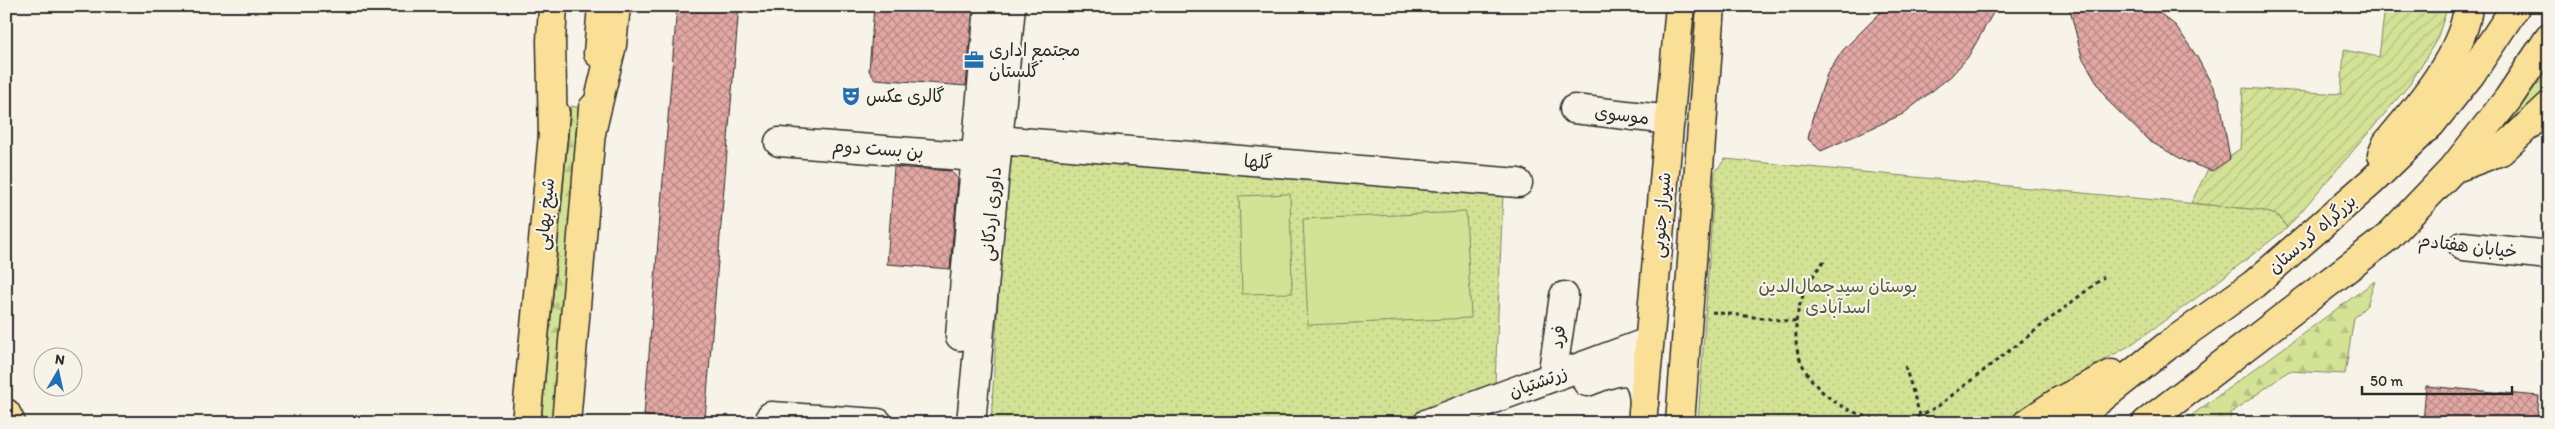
<svg xmlns="http://www.w3.org/2000/svg" width="2555" height="429" viewBox="0 0 2555 429" font-family="Itim,'Playpen Sans Arabic',sans-serif">
<style>
.grass{fill:url(#grass-dots);stroke:#7f8660}
.forest{fill:url(#forest-firs);stroke:#7f8660}
.garden{fill:url(#garden-furrows);stroke:#7f8660}
.pitch{fill:#d3e295;stroke:#7f8660}
.building{fill:url(#building-cross-hatch);stroke:#2b2b2b}
.lines{fill:none;stroke-linecap:round;stroke-linejoin:round}
.minor-casing{stroke:#2b2b2b;stroke-width:31}
.major-casing{stroke:#2b2b2b;stroke-width:31}
.highway-casing{stroke:#2b2b2b;stroke-width:31}
.path{stroke:#2b2b2b;stroke-width:3;stroke-dasharray:4 4;stroke-linecap:butt}
.minor{stroke:#f7f3e8;stroke-width:28}
.major{stroke:#fadf96;stroke-width:28}
.highway{stroke:#fadf96;stroke-width:28}
.labels{text-anchor:middle;dominant-baseline:central;stroke-width:4.5;stroke-linejoin:round;paint-order:stroke}
.poi-label{font-size:18px;fill:#2b2b2b;stroke:#f7f3e8;text-anchor:start}
.street-label{font-size:18px;fill:#2b2b2b;stroke:#f7f3e8}
.park-label{font-size:18px;fill:#555946;stroke:#f7f3e8}
</style>
<defs>
<pattern id="grass-dots" width="8" height="8" patternUnits="userSpaceOnUse" patternTransform="scale(1.25)"><rect width="8" height="8" fill="#d3e295"/><path d="M2 2h.1M6 6h.1" fill="none" stroke="#b5c281" stroke-width="1.8" stroke-linecap="round"/></pattern>
<pattern id="forest-firs" width="22" height="20" patternUnits="userSpaceOnUse" patternTransform="scale(1.25)"><rect width="22" height="20" fill="#d3e295"/><path d="M5 1l3.5 6h-7zM16 11l3.5 6h-7z" fill="#b5c281"/></pattern>
<pattern id="garden-furrows" width="10" height="10" patternUnits="userSpaceOnUse" patternTransform="scale(1.25)"><rect width="10" height="10" fill="#d3e295"/><path d="M-1 1l2-2M0 10L10 0M9 11l2-2" fill="none" stroke="#b5c281"/></pattern>
<pattern id="building-cross-hatch" width="8" height="8" patternUnits="userSpaceOnUse" patternTransform="scale(1.25)"><rect width="8" height="8" fill="#e3a8a4"/><path d="M0 0l8 8M0 8l8-8" fill="none" stroke="#b88986"/></pattern>
</defs>
<rect width="100%" height="100%" fill="#f7f3e8"/>
<filter id="ink" filterUnits="userSpaceOnUse"><feTurbulence type="fractalNoise" baseFrequency=".02" numOctaves="2"/><feDisplacementMap in="SourceGraphic" scale="10" xChannelSelector="R" yChannelSelector="G"/><feConvolveMatrix kernelMatrix="1 2 1 2 8 2 1 2 1" color-interpolation-filters="sRGB"/></filter>
<g filter="url(#ink)">
<path class="grass" d="M1017 154 1503 195 1495 384 1395 423H991L1006 161Z
M1725 159 2261 210 2279 216 2287 228 2199 296 2129 346 2065 382 2008 423H1698L1715 172Z"/>
<path class="forest" d="M2549 68V87L2486 148 2513 117Z
M571 106 581 108 557 423H541Z
M2375 281 2367 305 2354 318 2345 374 2289 371 2231 413 2230 423H2181Z"/>
<path class="garden" d="M2385 6H2448L2437 39 2410 84 2287 228 2279 216 2261 210 2191 203 2207 171 2240 149 2243 88 2341 94 2344 50 2379 57Z"/>
<path class="pitch" d="M1290 194 1292 293 1242 294 1239 196Z
M1466 212 1471 318 1308 325 1303 219Z"/>
<path class="building" d="M677 6H739L705 419 644 416Z
M874 6H973L966 86 875 79 869 71Z
M1887 6H1997L1968 57 1951 76 1903 114 1821 151 1808 139 1812 119 1827 74 1843 50Z
M2069 6H2151L2176 26 2197 57 2220 100 2230 159 2212 171 2187 162 2149 141 2108 101 2082 57Z
M894 167 951 171 958 179 950 269 887 264Z
M2426 386 2539 396 2537 423H2423Z"/>
<g class="lines">
<defs>
<path id="minor" d="M1574 109 1670 120
M779 142 976 157 998 140 1518 183
M2463 246 2549 255
M960 336 989 6
M1552 377 1564 296
M1587 382C1619 370 1641 359 1644 403
M771 416 878 423
M971 423 1011 6
M1428 423 1648 342"/>
<path id="major" d="M598 53 602 6
M6 413 11 423
M526 423 555 113
M566 423 593 108
M1642 423 1680 6
M1680 423 1711 6"/>
<path id="highway" d="M591 133 612 45 616 6
M553 136 551 41 553 6
M2382 155 2387 143C2415 110 2465 52 2468 6
M2453 169 2501 151 2549 106
M2027 423 2058 402 2112 374
M2070 423 2167 346 2254 284 2371 182 2431 124 2471 74 2516 6
M2146 423 2388 237 2453 169 2508 99 2549 38"/>
</defs>
<use href="#minor" class="minor-casing"/>
<use href="#major" class="major-casing"/>
<use href="#highway" class="highway-casing"/>
<path class="path" d="M2416 240 2442 244
M1712 312 1796 322C1796 332 1795 343 1798 353 1811 398 1863 426 1908 420 1918 418 1928 411 1937 407L2104 277
M1796 322C1800 297 1809 279 1825 260
M1905 366 1920 415"/>
<use href="#minor" class="minor"/>
<use href="#major" class="major"/>
<use href="#highway" class="highway"/>
</g>
</g>
<defs>
<symbol id="office-bare" viewBox="-9 -9 18 18"><path d="M-6-3h4V-5.5h4V-3h4V5H-6ZM-1-4.5V-3h2v-1.5ZM-6 0V1H6V0Z" fill="#1f6fb2" stroke="#f7f3e8" stroke-width="2.5" paint-order="stroke"/></symbol>
<symbol id="theatre-bare" viewBox="-9 -9 18 18"><path d="M-5-5.5Q0-4 5-5.5V0Q5 5 0 6Q-5 5-5 0ZM-3.3-2.5H-1v1.5H-3.3ZM1-2.5H3.3v1.5H1ZM-2.8 1Q0 5.5 2.8 1Z" fill="#1f6fb2" stroke="#f7f3e8" stroke-width="2.5" paint-order="stroke"/></symbol>
</defs>
<g fill-rule="evenodd">
<use href="#office-bare" x="960" y="46" width="28" height="28"/>
<use href="#theatre-bare" x="837" y="82" width="28" height="28"/>
</g>
<g class="labels">
<g class="poi-label">
<text x="989" y="50">مجتمع اداری<tspan x="989" dy="21">گلستان</tspan></text>
<text x="866" y="96">گالری عکس</text>
</g>
<g class="street-label">
<text transform="translate(1622 115) rotate(7)">موسوی</text>
<text transform="translate(878 149) rotate(4)">بن بست دوم</text>
<text transform="translate(1258 162) rotate(5)">گلها</text>
<text transform="translate(545 214) rotate(-85)">شیخ بهایی</text>
<text transform="translate(991 214) rotate(-85)">داوری اردکانی</text>
<text transform="translate(1661 215) rotate(-85)">شیراز جنوبی</text>
<text transform="translate(2312 234) rotate(-41)">بزرگراه کردستان</text>
<text transform="translate(2468 246) rotate(7)">خیابان هفتادم</text>
<text transform="translate(1558 337) rotate(-82)">فرد</text>
<text transform="translate(1538 382) rotate(-20)">زرتشتیان</text>
</g>
<g class="park-label">
<text x="1838" y="286">بوستان سیدجمال‌الدین<tspan x="1838" dy="21">اسدآبادی</tspan></text>
</g>
</g>
<rect width="2555" height="429" fill="none" stroke="#f7f3e8" stroke-width="25"/>
<rect x="12" y="12" width="2530" height="404" fill="none" stroke="#2b2b2b" stroke-width="2" filter="url(#ink)"/>
<g transform="translate(58 372) rotate(9)"><circle r="24" fill="#f7f3e8" stroke="#a5a39c"/>
<path d="M0-4L9 19L0 12L-9 19Z" fill="#1f6fb2"/>
<text y="-8" font-size="14" font-weight="bold" text-anchor="middle" fill="#2b2b2b">N</text>
</g>
<path d="M2362 386v8h150v-8" fill="none" stroke="#2b2b2b" stroke-width="2.5"/>
<text x="2370" y="386" font-size="15" fill="#2b2b2b" stroke="#f7f3e8" stroke-width="4" paint-order="stroke">50 m</text>
</svg>
